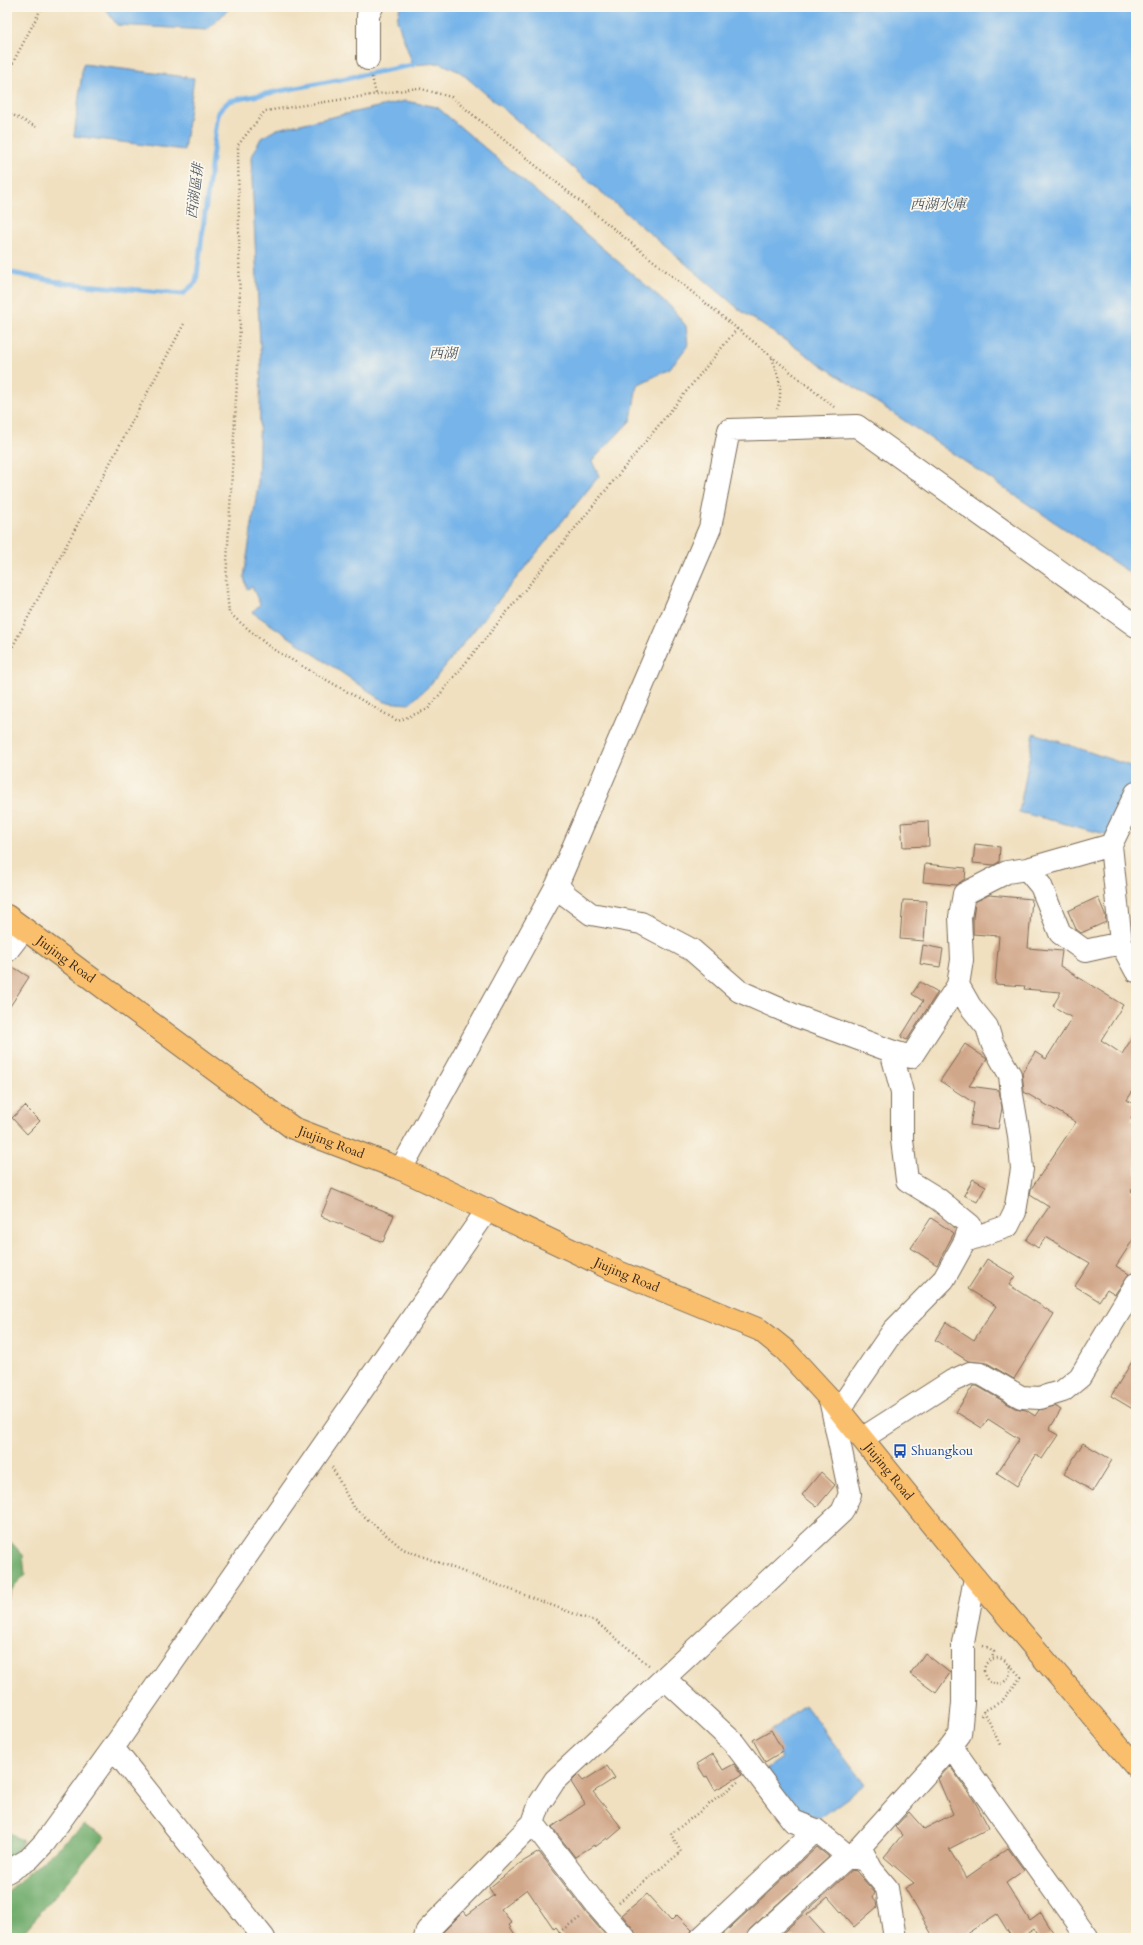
<svg xmlns="http://www.w3.org/2000/svg" width="1143" height="1945" viewBox="0 0 1143 1945" font-family="Cardo,'Noto Serif TC',serif">
<style>
.forest{fill:#70ac6c;stroke:#566b45}
.water{fill:#76b4e9;stroke:#586f84}
.lines{fill:none;stroke-linecap:round;stroke-linejoin:round}
.stream{stroke:#76b4e9;stroke-width:5}
.building{fill:#d1a78a}
.minor-casing{stroke:#7a6a57;stroke-width:24}
.major-casing{stroke:#7a6a57;stroke-width:24}
.path{stroke:#7a6a57;stroke-width:2.5;stroke-dasharray:1 3;stroke-linecap:butt}
.minor{stroke:#fff;stroke-width:22}
.major{stroke:#f9bf6d;stroke-width:22}
.labels{text-anchor:middle;dominant-baseline:central;stroke-width:3.5;stroke-linejoin:round;paint-order:stroke}
.street-label{font-size:13px;fill:#3b2a1e;stroke:#fbf7ec}
.transit-label{font-size:13px;fill:#164399;stroke:#fbf7ec;text-anchor:start}
.water-label{font-size:14px;font-style:italic;fill:#505a65;stroke:#fbf7ec}
</style>
<rect width="100%" height="100%" fill="#fbf7ec"/>
<filter id="ink" filterUnits="userSpaceOnUse"><feTurbulence type="fractalNoise" baseFrequency=".025" numOctaves="2"/><feDisplacementMap in="SourceGraphic" scale="8" xChannelSelector="R" yChannelSelector="G"/><feConvolveMatrix kernelMatrix="1 2 1 2 8 2 1 2 1" color-interpolation-filters="sRGB"/></filter>
<filter id="wash" filterUnits="userSpaceOnUse"><feTurbulence type="fractalNoise" baseFrequency=".012" numOctaves="4" result="noise"/><feDisplacementMap in="SourceGraphic" scale="16" xChannelSelector="R" yChannelSelector="G"/><feGaussianBlur stdDeviation="0.9" result="paint"/><feColorMatrix in="noise" values="0 0 0 0 0 0 0 0 0 0 0 0 0 0 0 0 0 1.4 0 .05"/><feComposite in="paint" operator="in"/></filter>
<g filter="url(#wash)">
<rect width="100%" height="100%" fill="#f0e0c0"/>
<path class="forest" d="M7 1538 23 1555 25 1575 14 1586 7 1599Z
M84 1825 105 1837 22 1934 23 1938H7V1892Z
M7 1831 23 1841 15 1854 7 1858Z"/>
<path class="water" d="M104 7H231L207 30 117 25Z
M400 7H1136V577L740 310 460 72 440 63 413 65 397 20Z
M83 64 194 78 184 150 74 136Z
M405 101 437 107 670 306 686 326 688 345 670 369 637 385 631 420 592 461 599 476 429 686 409 704 385 702 252 612 260 604 252 587 247 589 244 577 258 485 261 365 251 158 261 138 277 129Z
M1034 733 1136 768V776L1109 835 1019 812Z
M805 1705 865 1785 820 1818 793 1812 766 1769 782 1758 768 1733Z"/>
<g class="lines">
<path class="stream" d="M7 272 63 283 183 294 196 282 218 112 229 101 413 65"/>
</g>
<g id="blocks">
<path class="building" d="M928 821 929 846 903 847 901 823Z
M975 844 1000 847 999 862 994 865 973 863Z
M925 864 966 868 965 879 956 885 923 882Z
M989 895 1032 899 1028 948 1062 951 1060 966 1123 1005 1101 1040 1122 1054 1136 1032V1086L1127 1100 1136 1106V1111L1131 1119 1136 1122V1183L1131 1191 1136 1194V1235L1116 1266 1129 1274 1115 1294 1107 1289 1099 1301 1075 1286 1090 1263 1046 1237 1038 1248 1026 1240 1049 1207 1030 1195 1031 1189 1076 1122 1024 1092 1022 1073 1035 1052 1046 1059 1072 1018 1053 1006 1061 992 1024 989 1025 986 995 984 999 936 973 934V918L975 902Z
M1098 897 1105 914 1106 922 1081 933 1076 929 1068 911Z
M903 900 927 901 924 941 900 939Z
M923 945 943 949 940 967 920 964Z
M7 963 29 977 7 1011Z
M920 982 938 992 907 1040 901 1037 923 1001 912 994Z
M965 1044 987 1059 969 1086 999 1090 1002 1108 998 1129 970 1125 974 1103 940 1081Z
M25 1106 40 1121 27 1134 12 1118Z
M973 1179 986 1186 977 1202 964 1195Z
M332 1189 394 1215 383 1242 321 1216Z
M931 1218 954 1233 937 1265 911 1248Z
M987 1259 1015 1276 1009 1285 1054 1314 1014 1379 987 1363 968 1361 935 1340 946 1322 974 1340 996 1306 968 1289Z
M1136 1355V1411L1111 1396Z
M973 1386H977L1015 1408 1026 1410 1035 1416 1039 1410 1055 1406 1061 1410 1049 1430 1058 1435 1042 1459 1036 1455 1017 1486 997 1473 1019 1439 988 1419 982 1428 956 1412Z
M1083 1443 1112 1460 1093 1491 1064 1474Z
M821 1472 835 1485 817 1507 802 1495Z
M925 1653 950 1673 936 1693 910 1674Z
M771 1730 783 1751 765 1762 753 1740Z
M713 1754 723 1770 734 1764 742 1775 715 1790 707 1776 705 1777 697 1764Z
M607 1766 615 1778 593 1792 622 1828 608 1840 607 1838 595 1847 594 1845 575 1857 552 1827 585 1804 571 1782 578 1775 583 1781Z
M950 1766 975 1802 989 1828 949 1849 966 1878 1008 1848 1024 1870 1006 1883 1030 1921 1041 1913 1053 1932 1043 1938H1040L1034 1929 1021 1938H1012L997 1914 960 1938H934L905 1888 914 1883 884 1857 902 1835 895 1827 909 1812 924 1829 953 1814 938 1779Z
M817 1847 829 1857 750 1929 746 1938H719Z
M539 1852 587 1914 608 1938H564L556 1927 554 1929 527 1889 501 1909 512 1923 509 1925 517 1938H446L442 1933 464 1911 467 1915 494 1895 489 1888 519 1864Z
M852 1870 856 1871 875 1893 873 1897 876 1901 877 1907 854 1927 828 1897 807 1915 828 1938H777Z
M647 1894 671 1921 677 1915 692 1930 689 1938H637L634 1930 622 1915Z"/>
</g>
</g>
<g filter="url(#ink)">
<use href="#blocks" fill-opacity="0" stroke="#7a6a57" stroke-width="1"/>
<g class="lines">
<defs>
<path id="minor" d="M368 59V15L372 7
M1111 845 1121 943
M1027 869 1111 845 1136 793
M557 885 567 896 591 914 641 923 692 950 739 991 796 1016 891 1051 902 1092V1140L907 1180 938 1199 970 1225 965 1241 944 1279 893 1331 839 1410
M7 951 24 929
M958 985 970 1006 987 1027 992 1043 1010 1075 1012 1095 1019 1136 1022 1169 1015 1212 1008 1226 965 1241
M891 1051 911 1057 958 985 962 960 960 917 964 894 1007 872 1027 869 1041 886 1060 933 1085 951 1121 943 1136 971
M401 1169 557 885 710 528 729 430 857 426 1136 626
M863 1438 952 1381 970 1373 981 1374 1021 1397 1040 1398 1063 1391 1080 1377 1136 1284
M664 1678 733 1742 793 1821 816 1830 848 1856 865 1860
M951 1746 1088 1938
M113 1748 264 1938
M533 1823 597 1906 625 1938
M7 1872 29 1859 45 1842 113 1748 488 1209
M425 1938 427 1931 533 1823 540 1803 555 1780 842 1512 850 1494 830 1399
M701 1938 816 1830
M758 1938 848 1856
M895 1938 887 1888 872 1870 860 1847 951 1746 960 1734 963 1703V1643L975 1578"/>
<g id="major">
<path id="s1" d="M7 916 293 1128 401 1169 611 1269 760 1330 785 1350 830 1399 975 1578 1136 1767"/>
</g>
</defs>
<use href="#minor" class="minor-casing"/>
<use href="#major" class="major-casing"/>
<path class="path" d="M7 74 42 7
M372 77 376 94
M7 112 36 127
M737 329 428 709 398 721 271 648 229 613 226 581 240 327 238 145 265 111 418 88 451 97 834 407
M772 358C778 374 784 392 777 409
M7 657 185 322
M332 1467 353 1507 403 1549 596 1622 650 1666
M983 1646 989 1648 994 1652 992 1658
M984 1671a13 13 0 1 1 26 0a13 13 0 1 1-26 0Z
M984 1711 1001 1747
M982 1716 984 1711 1002 1701 1021 1677 1009 1664
M619 1902 681 1852 671 1834 739 1781
M558 1938 556 1934 581 1917"/>
<use href="#minor" class="minor"/>
<use href="#major" class="major"/>
</g>
</g>
<defs>
<symbol id="bus-bare" viewBox="-9 -9 18 18"><path d="M-5-6H5V4H4V6H2V4H-2V6H-4V4H-5ZM-3.5-4V0h7V-4ZM-3.5 1.2v1.5H-2V1.2ZM2 1.2v1.5H3.5V1.2Z" fill="#1a4fb4" stroke="#fbf7ec" stroke-width="2.5" paint-order="stroke"/></symbol>
</defs>
<g fill-rule="evenodd">
<use href="#bus-bare" x="890" y="1441" width="20" height="20"/>
</g>
<g class="labels">
<g class="street-label">
<text stroke="none"><textPath href="#s1" startOffset="73">Jiujing Road</textPath></text>
<text stroke="none"><textPath href="#s1" startOffset="397">Jiujing Road</textPath></text>
<text stroke="none"><textPath href="#s1" startOffset="721">Jiujing Road</textPath></text>
<text stroke="none"><textPath href="#s1" startOffset="1057">Jiujing Road</textPath></text>
</g>
<g class="transit-label">
<text x="911" y="1451">Shuangkou</text>
</g>
<g class="water-label">
<text transform="translate(195 191) rotate(-83)">西湖區排</text>
<text x="938" y="204">西湖水庫</text>
<text x="443" y="353">西湖</text>
</g>
</g>
<rect width="1143" height="1945" fill="none" stroke="#fbf7ec" stroke-width="24"/>
</svg>
